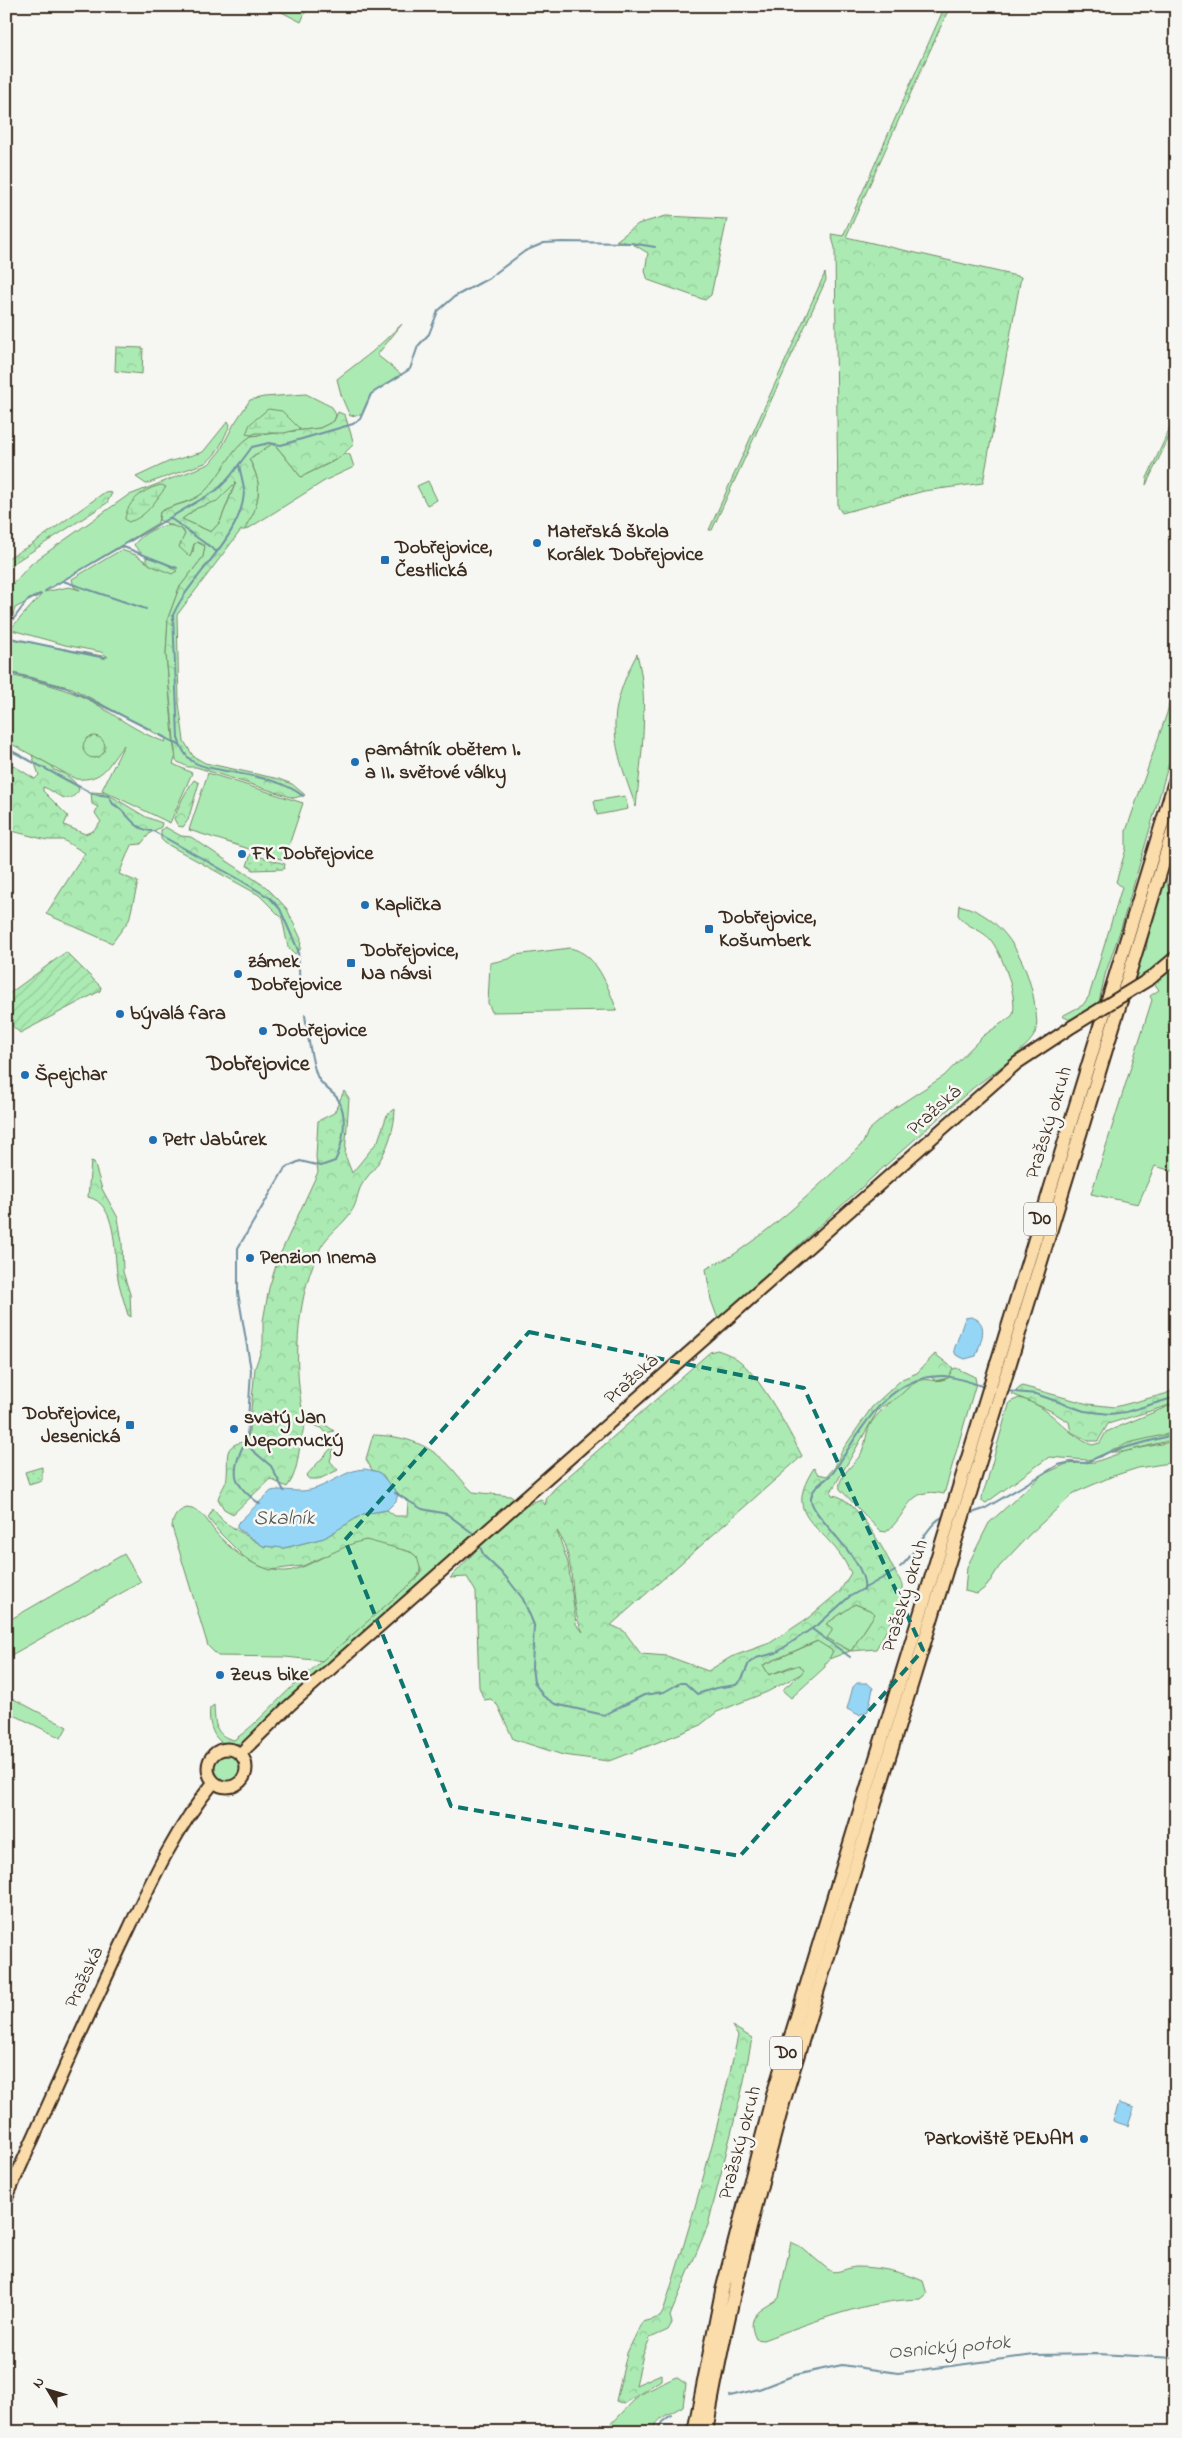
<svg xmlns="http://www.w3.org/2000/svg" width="1182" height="2438" viewBox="0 0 1182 2438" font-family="'Indie Flower',sans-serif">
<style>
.grass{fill:#abebb3;stroke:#738a68}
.forest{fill:url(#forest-crowns);stroke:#738a68;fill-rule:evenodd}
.wetland{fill:url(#wetland-marsh);stroke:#738a68}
.park{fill:url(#park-dots);stroke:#738a68}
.garden{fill:url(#garden-furrows);stroke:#738a68}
.water{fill:#95d6f7;stroke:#7191a0}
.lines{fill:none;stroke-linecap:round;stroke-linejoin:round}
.stream{stroke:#7191a0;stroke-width:2}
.major-casing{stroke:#3b2a1e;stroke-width:15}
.highway-casing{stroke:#3b2a1e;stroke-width:16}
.major{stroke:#fbddab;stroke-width:11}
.highway{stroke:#fbddab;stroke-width:12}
.major-bridge-casing{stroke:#3b2a1e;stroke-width:15;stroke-linecap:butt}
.major-bridge{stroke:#fbddab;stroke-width:11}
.marked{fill:none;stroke:#0f766e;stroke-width:4;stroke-dasharray:10 6;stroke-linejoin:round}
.poi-dot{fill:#1f6fb2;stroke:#f6f6f2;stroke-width:2}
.labels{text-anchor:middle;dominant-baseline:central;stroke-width:5;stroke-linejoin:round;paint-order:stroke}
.shield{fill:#f6f6f2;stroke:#73675e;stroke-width:1}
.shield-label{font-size:19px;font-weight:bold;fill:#3b2a1e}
.poi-label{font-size:20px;font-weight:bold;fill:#3b2a1e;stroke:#f6f6f2;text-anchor:start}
.street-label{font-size:20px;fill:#3b2a1e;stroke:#f6f6f2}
.water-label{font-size:21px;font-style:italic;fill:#525554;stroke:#f6f6f2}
.quarter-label{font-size:22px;font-weight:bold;fill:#3b2a1e;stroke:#f6f6f2}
</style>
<defs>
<pattern id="forest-crowns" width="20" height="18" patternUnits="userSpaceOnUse" patternTransform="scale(1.25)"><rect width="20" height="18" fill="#abebb3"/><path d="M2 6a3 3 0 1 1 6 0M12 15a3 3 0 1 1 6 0" fill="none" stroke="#94ca9a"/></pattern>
<pattern id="wetland-marsh" width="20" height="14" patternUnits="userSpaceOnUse" patternTransform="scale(1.25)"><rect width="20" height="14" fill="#abebb3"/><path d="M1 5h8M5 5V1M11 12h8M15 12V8" fill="none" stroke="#94ca9a"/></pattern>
<pattern id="park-dots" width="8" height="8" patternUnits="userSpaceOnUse" patternTransform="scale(1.25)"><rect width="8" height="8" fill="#abebb3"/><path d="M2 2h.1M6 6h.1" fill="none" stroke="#94ca9a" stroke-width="1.8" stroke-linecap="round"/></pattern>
<pattern id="garden-furrows" width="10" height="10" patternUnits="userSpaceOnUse" patternTransform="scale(1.25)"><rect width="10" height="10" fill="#abebb3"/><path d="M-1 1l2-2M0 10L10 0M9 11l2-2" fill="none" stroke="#94ca9a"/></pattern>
</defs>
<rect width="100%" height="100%" fill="#f6f6f2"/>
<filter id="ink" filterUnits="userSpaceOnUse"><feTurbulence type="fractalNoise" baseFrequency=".02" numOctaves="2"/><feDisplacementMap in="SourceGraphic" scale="10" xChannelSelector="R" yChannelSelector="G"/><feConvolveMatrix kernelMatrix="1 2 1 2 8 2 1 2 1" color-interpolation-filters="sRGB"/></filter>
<g filter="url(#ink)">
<path class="grass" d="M270 6H308L301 22Z
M402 324 377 355 402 375 371 394 362 414 350 416 342 398 337 379 372 352Z
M306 394 332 407 336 415 334 421 320 428 251 436C230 450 222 476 203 493 191 503 173 504 160 512L158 523 44 592 69 587 80 590 74 587 72 579 121 550 136 555 152 566 175 568 143 555 134 545C142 532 174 515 185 534L183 539 193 552 194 544 197 542 205 546 203 557 179 588 168 618 166 654 174 748 176 756 173 764 192 773 170 823 102 790 124 745C107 765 105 781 76 779L6 741V674C35 681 64 687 91 701 115 715 138 733 165 742L166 739 72 688 6 671V638L108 657 101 652 65 645 12 630 13 626 42 594 15 608 11 622 6 629V591L32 563 127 496 209 464 220 451 234 424 250 400 264 397Z
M1176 415V423L1146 485 1147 478Z
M228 421 230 425C223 439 219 454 205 463L146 484 136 477 168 462 203 452Z
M272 444 277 447 301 477 332 462 345 453 350 455 354 467 326 480 246 530 244 528C260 503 264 486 249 459Z
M236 481 220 522 211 532 182 519 197 508 217 500Z
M428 481 437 500 427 505 417 486Z
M637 654C650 703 641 758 636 807 613 743 603 719 637 654Z
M1176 676V739L1121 928 1105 975 1099 1002 1070 1020 1062 1016 1083 1005 1089 996 1122 887 1116 882 1126 849V831L1167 713Z
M208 773 303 803 284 860 189 830Z
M625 796 628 809 597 815 594 801Z
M1166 875 1169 895 1176 910V950L1164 962 1133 983 1142 950H1146L1149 929Z
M959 905C1003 915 1026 958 1034 1000 1035 1010 1039 1023 1035 1033 1030 1048 987 1077 973 1088 886 1163 803 1242 718 1319L711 1300 706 1269C716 1262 727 1260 736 1253 782 1221 824 1182 863 1143L868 1131 876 1124 893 1109 944 1076 983 1036 1012 1016C1020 1001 1001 950 989 938 980 929 965 926 958 915Z
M570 948C598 954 607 986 617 1010L492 1012 488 1003 490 963 509 959 515 955Z
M1176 966V1172L1155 1166 1138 1204 1091 1194 1152 1000 1150 996 1159 990 1154 983Z
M956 1368 975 1377 976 1383 944 1494C906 1485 909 1515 886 1532L880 1531 840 1489C837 1478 852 1466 859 1457 866 1448 865 1435 870 1425 876 1413 909 1383 922 1380 932 1378 933 1384 948 1378L951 1370Z
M1019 1398C1052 1406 1064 1434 1092 1445L1100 1443 1106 1432 1176 1403V1432L1113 1449 1101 1457 1087 1460 1049 1457 986 1503 982 1501C982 1491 986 1487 988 1478 995 1453 1002 1427 1010 1402Z
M1176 1441V1462L1138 1468 1113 1476 1074 1493 1029 1535 999 1567 987 1586 977 1594 965 1591 967 1567 989 1523 1042 1475 1066 1464 1095 1462 1126 1451Z
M187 1508C204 1510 207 1522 217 1534 234 1553 259 1572 286 1571 313 1569 343 1539 368 1540 375 1540 383 1543 390 1546 398 1548 408 1550 415 1555 423 1562 421 1571 416 1579L324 1661 285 1657 218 1656 208 1646 172 1527C173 1517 177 1511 187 1508Z
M124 1554 141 1582 6 1658V1622Z
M855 1604 872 1611 875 1614 851 1651 826 1638V1624Z
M818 1641 833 1651 829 1661 825 1663V1667L791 1698 782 1690 801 1674 792 1666 769 1675 763 1665Z
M6 1695 67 1727 61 1738 6 1711Z
M212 1768a15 15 0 1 1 30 0a15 15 0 1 1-30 0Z
M791 2242 801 2247 830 2271C838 2274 848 2267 857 2267 879 2267 903 2272 923 2281L927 2294 921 2299C867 2300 813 2322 763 2340L756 2339C743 2313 766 2309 779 2298Z
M676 2377 686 2384 683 2406C671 2414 657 2416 652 2432H604L639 2395Z"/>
<path class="forest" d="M945 6H950L846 237 1021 277 983 483 924 491 842 513 838 507 835 248 831 234 843 236Z
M666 216 727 219 711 295 705 300 648 280 645 271 648 253 631 243 616 241 638 224Z
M825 273 826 280 712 530H709Z
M116 347 143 348 142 374 115 371Z
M338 412 345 415 354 444 339 458 301 477 277 447 272 444 249 459C260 481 261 489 254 512 251 519 246 524 245 530H241L177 615 179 703 184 741 193 756 205 763 279 779 292 784 305 795 294 798 196 767H188L176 761 166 654 168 618 179 588 203 557 205 546 197 542 194 544 190 557 179 547 185 534 183 530 159 520 160 512C173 504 188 505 203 493 222 476 229 450 251 436L320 428 334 421ZM236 482 220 522 211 532 182 519 197 508 217 501Z
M105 492 112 493 107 503 6 568V559L31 545Z
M146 557 163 562 177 571 172 574 152 566 146 561Z
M83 747a11 11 0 1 1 22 0a11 11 0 1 1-22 0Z
M32 755 52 766 54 770C65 773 75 779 79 790 67 809 55 790 43 787V791L68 816 64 825 85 834 93 831 101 822 95 813 98 807 92 804 91 792 106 793 146 817 162 823 161 827 150 833 141 844 131 845 119 874 138 882 129 920 112 943 46 914 85 853 63 840H47L12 831 6 825V761L35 779 39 775Z
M194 780 199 783 188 820 183 827 178 826 174 819C179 805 185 792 194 780Z
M165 827 181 836 191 837 266 887 278 899 287 909 301 939 300 950 295 954 288 947 282 918 259 895 165 843 161 839V830Z
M344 1091 349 1098 345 1155 352 1173 378 1141 387 1115 395 1109C395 1128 387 1151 376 1166 371 1173 361 1183 359 1191 356 1200 356 1205 351 1212 343 1225 328 1234 321 1247 297 1292 293 1359 302 1408L334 1431 326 1433 322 1428 306 1423C297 1442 301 1470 287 1487L270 1479 233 1514 224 1509 218 1499C220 1491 227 1484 227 1476 229 1455 221 1445 248 1441L255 1368 263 1345V1321L269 1288 278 1259 318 1172 316 1157 318 1121 334 1113Z
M91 1161 94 1162 102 1189 118 1218 122 1242 123 1272 130 1294 131 1317 128 1315C124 1301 119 1287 117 1273 114 1251 117 1203 88 1197Z
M717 1350C726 1353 734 1356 741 1362 763 1382 788 1429 802 1456L611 1625 624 1631 641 1654 667 1656 708 1671 731 1657 770 1643 808 1618 840 1591 851 1573C847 1566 844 1559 839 1553 816 1522 784 1514 814 1468L818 1474 827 1476 835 1467 841 1452 872 1407 902 1379 917 1373 935 1354 953 1368 948 1378 935 1381 931 1377C916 1377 909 1388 898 1397 891 1402 885 1404 878 1410L831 1492 832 1495C856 1496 885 1552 895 1572 898 1578 903 1582 902 1589 900 1607 885 1633 876 1649L851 1651 875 1614 872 1611 855 1604 826 1624 832 1628V1631L827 1638 850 1651 829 1659 833 1651 817 1641 763 1665 769 1675 799 1665 804 1670 801 1674 767 1692 717 1712 699 1726 615 1759 608 1761 563 1755 513 1739 498 1706 491 1699 484 1700 479 1687 476 1592 467 1577 450 1578C473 1555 511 1509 541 1499L545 1505 547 1497 555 1488 710 1352ZM557 1531C579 1563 567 1605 583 1632L576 1624 568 1563Z
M1022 1386 1088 1404 1115 1407 1165 1394 1176 1389V1403L1108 1424 1098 1441H1089L1071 1432 1069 1422 1051 1411 1012 1394Z
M1176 1432V1439L1172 1440 1123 1452H1111L1128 1443Z
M373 1435C402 1436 425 1442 447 1463 456 1472 463 1483 473 1492L510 1496 518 1500 244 1741C219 1755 207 1729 210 1708L214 1705C215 1722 214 1736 234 1740 260 1722 278 1698 302 1678 341 1645 378 1612 416 1579L421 1571 417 1557 411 1552 366 1540 354 1543 303 1566 270 1570 255 1564 244 1557 220 1533 208 1518 213 1509 224 1522 263 1546 284 1548 324 1538 363 1514 387 1510 395 1516H407L408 1503 388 1483 383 1475 372 1470 366 1459Z
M335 1444 330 1461 338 1470 319 1479H309L306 1476Z
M732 2026 752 2038 743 2086 708 2225 670 2316 672 2323 668 2330 650 2338 643 2355 636 2385 661 2374V2380L624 2404 616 2401 627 2353 642 2322 660 2317 663 2312C692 2221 718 2130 738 2036Z"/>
<path class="wetland" d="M268 409 282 411 300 429 284 433H256L251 435 246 434 250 424Z
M162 485 166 487C155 501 146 518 128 522L125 519C127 501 145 488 162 485Z"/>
<path class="park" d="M251 854 285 864 284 869 252 870V867L247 866Z
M42 1467V1480L29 1484 25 1472Z"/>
<path class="garden" d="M66 952 101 987 100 991 20 1033 6 1020V996Z"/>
<path class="water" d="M971 1317C991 1322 980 1343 976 1356L965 1359 956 1355 954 1350 965 1318Z
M365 1469 379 1472 398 1494 396 1501 387 1510 363 1514 324 1538 284 1548 263 1546 237 1528V1524L271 1491C284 1488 296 1493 310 1490 329 1486 346 1469 365 1469Z
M857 1683H867L873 1688 868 1711 859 1715 847 1709 853 1687Z
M1119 2103 1134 2108 1128 2126 1113 2121Z"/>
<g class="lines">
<path class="stream" d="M239 464C240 473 244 483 244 491 243 536 190 576 173 615L178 738C181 747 184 755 192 761 200 767 211 768 221 770 249 776 280 778 303 796
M170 518 217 552
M121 546 177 568
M63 581 146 609
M45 591 217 490 229 478 252 447 269 443 281 445 353 424 360 419 371 394 410 369 418 346 429 334 438 311 454 297 489 278 525 251 544 243 562 242 631 243 655 247
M6 629 27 601 40 594
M6 637 105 658
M6 672 67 688 151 730
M160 735 181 746
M6 748 93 794 109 796 113 804C128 811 133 831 153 831L237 878 270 898 280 909 298 950 300 989
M1006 1391 1036 1394 1084 1411 1110 1414 1126 1412 1176 1397
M247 1438 251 1370 238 1293V1248L285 1168 300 1161 321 1166 335 1161C343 1145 348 1118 339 1101 335 1092 323 1089 317 1076 310 1057 308 1035 305 1015
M245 1442C229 1473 233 1485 260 1504
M247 1442 252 1450 271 1466 284 1491
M395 1493 422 1509 447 1514 474 1534
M969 1514 984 1509 1058 1465 1071 1462 1085 1463 1109 1452 1176 1434
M480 1547 484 1556 506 1577 523 1599 534 1625 532 1667 534 1682 543 1696 555 1704 604 1715 644 1695 664 1692 680 1683H685L697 1694 716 1688 736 1685 743 1677 749 1663 756 1658 776 1653 820 1623 849 1597 895 1571
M900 1567C916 1555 928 1521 945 1516
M864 1590C869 1559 809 1516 811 1498 812 1485 829 1480 835 1470 861 1429 889 1374 944 1376 957 1377 972 1383 985 1387
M812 1629 850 1657
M730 2396 759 2389 795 2375 842 2365 898 2373 1034 2355 1098 2354 1176 2358
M657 2432 662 2422 671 2415"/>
<defs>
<path id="major" d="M1151 978 1176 957
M208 1768a19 19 0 1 1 38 0a19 19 0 1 1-38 0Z
M240 1754 290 1705 1017 1063 1073 1026
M6 2199C43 2116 80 2033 119 1950 146 1893 173 1831 214 1782"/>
<path id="highway" d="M694 2432 722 2291 773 2095 1176 778
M706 2432C725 2320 754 2209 784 2100L1176 821"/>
</defs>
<use href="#major" class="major-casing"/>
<use href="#highway" class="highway-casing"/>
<use href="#major" class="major"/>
<use href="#highway" class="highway"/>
<defs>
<path id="major-bridge" d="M1073 1026 1151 978"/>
</defs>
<use href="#major-bridge" class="major-bridge-casing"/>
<use href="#major-bridge" class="major-bridge"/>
</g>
</g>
<path class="marked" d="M529 1332 804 1388 923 1650 740 1856 451 1806 345 1540Z"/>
<g class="poi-dot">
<circle cx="537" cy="543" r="5"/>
<rect x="380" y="555" width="10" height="10" rx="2.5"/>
<circle cx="355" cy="762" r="5"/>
<circle cx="242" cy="854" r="5"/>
<circle cx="365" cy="905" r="5"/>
<rect x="704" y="924" width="10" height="10" rx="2.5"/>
<rect x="346" y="958" width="10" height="10" rx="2.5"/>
<circle cx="238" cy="974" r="5"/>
<circle cx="120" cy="1014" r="5"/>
<circle cx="263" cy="1031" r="5"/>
<circle cx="25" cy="1075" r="5"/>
<circle cx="153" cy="1140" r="5"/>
<circle cx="250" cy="1258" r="5"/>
<rect x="125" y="1420" width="10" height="10" rx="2.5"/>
<circle cx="234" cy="1429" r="5"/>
<circle cx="220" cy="1675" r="5"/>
<circle cx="1084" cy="2139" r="5"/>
</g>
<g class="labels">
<g class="shield">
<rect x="1024" y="1202.5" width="32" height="33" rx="4"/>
<rect x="770" y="2036.5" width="32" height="33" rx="4"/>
</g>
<g class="shield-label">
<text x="1040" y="1219">D0</text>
<text x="786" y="2053">D0</text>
</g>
<g class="poi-label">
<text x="547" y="532">Mateřská škola<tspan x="547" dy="23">Korálek Dobřejovice</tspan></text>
<text x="395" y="548">Dobřejovice,<tspan x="395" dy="23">Čestlická</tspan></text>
<text x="365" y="750">památník obětem I.<tspan x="365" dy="23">a II. světové války</tspan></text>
<text x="252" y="854">FK Dobřejovice</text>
<text x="375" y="905">Kaplička</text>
<text x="719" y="918">Dobřejovice,<tspan x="719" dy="23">Košumberk</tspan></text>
<text x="361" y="951">Dobřejovice,<tspan x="361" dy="23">Na návsi</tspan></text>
<text x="248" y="962">zámek<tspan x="248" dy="23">Dobřejovice</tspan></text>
<text x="130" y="1014">bývalá fara</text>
<text x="273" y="1031">Dobřejovice</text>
<text x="35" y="1075">Špejchar</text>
<text x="163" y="1140">Petr Jabůrek</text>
<text x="260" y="1258">Penzion Inema</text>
<text x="120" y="1414" text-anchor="end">Dobřejovice,<tspan x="120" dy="23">Jesenická</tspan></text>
<text x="244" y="1418">svatý Jan<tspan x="244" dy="23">Nepomucký</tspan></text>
<text x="230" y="1675">Zeus bike</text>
<text x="1074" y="2139" text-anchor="end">Parkoviště PENAM</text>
</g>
<g class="street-label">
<text transform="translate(935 1111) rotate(-42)">Pražská</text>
<text transform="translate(1050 1123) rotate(-73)">Pražský okruh</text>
<text transform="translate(632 1380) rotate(-42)">Pražská</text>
<text transform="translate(906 1596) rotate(-73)">Pražský okruh</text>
<text transform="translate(85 1978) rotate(-65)">Pražská</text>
<text transform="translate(741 2143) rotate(-75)">Pražský okruh</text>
</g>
<g class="water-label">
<text x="284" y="1519">Skalník</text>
<text transform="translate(949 2348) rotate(-5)">Osnický potok</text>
</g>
<g class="quarter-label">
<text x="258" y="1065">Dobřejovice</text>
</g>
</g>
<rect width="1182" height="2438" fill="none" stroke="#f6f6f2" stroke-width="25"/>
<rect x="12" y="12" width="1157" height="2413" fill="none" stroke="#3b2a1e" stroke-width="2" filter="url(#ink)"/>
<g transform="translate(48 2390) rotate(308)" stroke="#f6f6f2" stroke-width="4" paint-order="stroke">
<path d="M0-4L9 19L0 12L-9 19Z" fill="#3b2a1e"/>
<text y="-8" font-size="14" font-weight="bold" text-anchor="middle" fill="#3b2a1e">N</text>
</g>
</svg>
